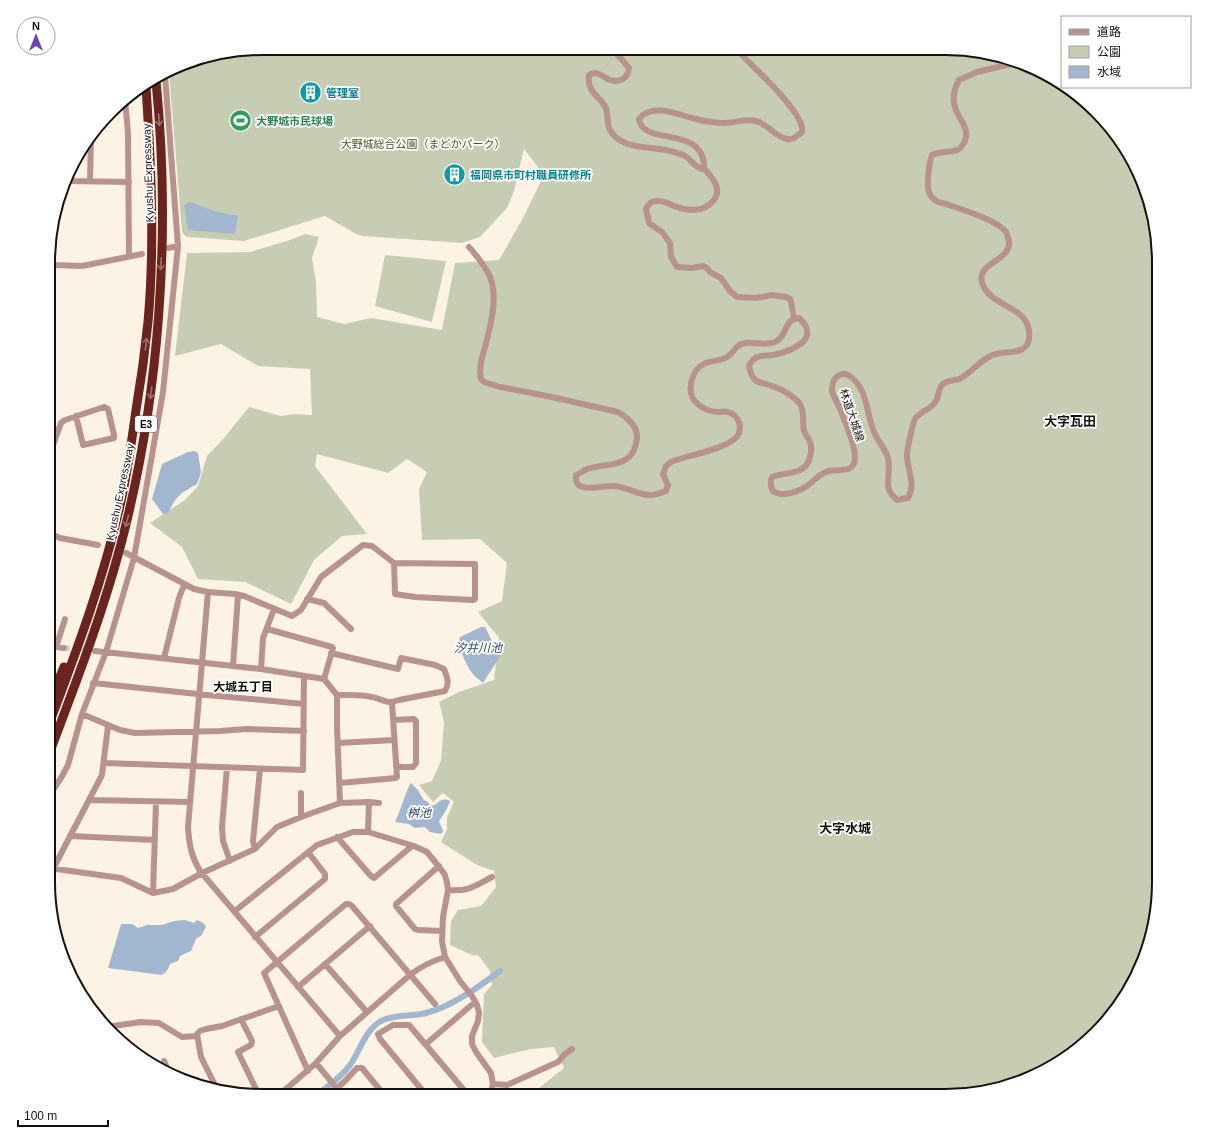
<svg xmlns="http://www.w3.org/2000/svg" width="1207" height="1144" viewBox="0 0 1207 1144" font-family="Arial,'Noto Sans JP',sans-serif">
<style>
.green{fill:#c7cdb3}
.water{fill:#a2b7cf}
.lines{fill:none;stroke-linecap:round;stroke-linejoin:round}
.canal{stroke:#a2b7cf;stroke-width:6}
.minor-tunnel{stroke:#dad1c5;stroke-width:6;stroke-dasharray:6 3;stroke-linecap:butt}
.minor{stroke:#b8938d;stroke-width:6}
.highway{stroke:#6a241d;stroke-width:9}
.oneway{stroke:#9e716c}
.labels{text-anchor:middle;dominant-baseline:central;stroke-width:3.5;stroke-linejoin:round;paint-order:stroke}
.shield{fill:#fff;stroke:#5b5956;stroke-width:1}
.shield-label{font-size:10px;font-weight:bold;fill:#15120d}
.culture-label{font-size:11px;font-weight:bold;fill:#0d838f;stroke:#fff;text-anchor:start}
.leisure-label{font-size:11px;font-weight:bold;fill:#27864d;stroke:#fff;text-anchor:start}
.park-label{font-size:11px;fill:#4a5423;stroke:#fff}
.street-label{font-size:11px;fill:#15120d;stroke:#fff}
.water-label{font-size:12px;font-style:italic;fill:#29486c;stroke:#fff}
.neighbourhood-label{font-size:12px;font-weight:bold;fill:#15120d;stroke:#fff}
.quarter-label{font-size:13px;font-weight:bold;fill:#15120d;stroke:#fff}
.rim{fill:none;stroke:#15120d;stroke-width:2}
</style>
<rect width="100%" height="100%" fill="#fdf3e5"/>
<path class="green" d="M262 48H959C995 56 1034 61 1062 85V87H1064L1115 131 1143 180 1159 248V896L1137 977 1106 1023 1076 1052 1014 1085 959 1096H529L564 1068 554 1047 531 1049 494 1058 482 1042 484 994 492 985 490 971 479 956 472 955 450 945 451 921 458 910 481 906 496 887 494 871 477 865 441 842 447 829V817L454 802 443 793 433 802 419 785 432 781 441 761 444 722 439 702 459 692 494 680 499 638 478 612 502 601 507 563 480 539 422 540 419 489 427 472 407 459 388 473 317 454 315 466 367 534 342 536 314 560 291 604 245 582 198 579 182 547 150 523 185 500 198 486 207 456 224 438 249 407 281 416 295 414 312 415 310 369 258 366 221 344 175 356 187 253 250 252 290 240 305 234 319 237 312 258 316 282 317 317 344 324 371 318 442 330 455 263 499 260 523 218 544 175 524 149 514 191 507 208 480 237 462 243 362 236 356 234 325 216 244 241 187 237 184 235 182 231 169 73 193 59Z
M385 255 446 261 432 322 375 306Z"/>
<path class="water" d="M190 202 214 211 238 216 235 234 188 230 184 205Z
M194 451 198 453 201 472 197 484C179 494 177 496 168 513L163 514 152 499 162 464 188 452Z
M481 627H485L495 647V650L500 654 499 658 483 683C480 680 475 677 473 674 467 667 457 646 460 637Z
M411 783 418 790 420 794 424 800 428 802 431 806 435 805C440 800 443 798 450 801 449 806 442 817 439 821L443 831 441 834 430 832 425 827 415 828 409 824 395 822C401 809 404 797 410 784Z
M185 920 194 923 197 920 202 922 206 926 202 935 196 939 191 951 180 956 178 961 170 964C168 969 167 972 162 975L108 968 121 924H132L138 928 147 925H162L174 921Z"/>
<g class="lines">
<path class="canal" d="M316 1096C327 1086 341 1078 350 1065 360 1051 365 1030 381 1021 395 1014 411 1017 426 1013 451 1007 480 986 500 971"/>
<path class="minor-tunnel" d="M64 648 91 650
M49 770 55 774"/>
<path class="minor" d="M612 48 629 68C628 78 620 83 610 80 605 78 601 74 595 73 594 73 591 74 589 75 587 92 597 94 605 106 609 113 606 123 610 130 622 152 657 145 677 153 680 154 683 154 685 156 692 160 693 166 702 169L704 168C705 124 642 147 639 119 652 102 679 115 696 119 703 121 712 122 720 123 732 124 744 118 756 121 768 124 775 137 787 139 791 140 795 138 798 135 801 133 803 132 802 128 800 109 753 67 739 52L733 48
M125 99 128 133 129 256
M704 168C711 177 723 188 714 200 704 212 691 212 677 207 670 205 665 200 657 201 650 201 649 204 646 209L649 223 662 232 667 239 670 243 671 257 677 267 692 268 703 266 707 268 710 272 721 278 730 291 737 297 756 298 772 295 786 297 790 299 791 302 794 318
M67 181 129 182
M90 181 91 137
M469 247C477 256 485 266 490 277 500 301 487 338 481 362L480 372 481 379 484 382 500 387 547 396 618 412C627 417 638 427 637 438 634 469 609 462 587 469 583 471 580 473 576 475 576 481 576 486 583 487 592 490 605 485 615 486 636 489 643 501 666 491L668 485 663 474 666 466 671 462C686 455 733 449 739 433 742 423 737 415 728 412 724 411 722 412 719 412 708 412 693 405 691 393 689 381 695 367 706 363 713 360 721 361 727 357 734 353 736 344 745 343 756 342 765 346 775 342 788 336 784 318 799 318 822 339 792 351 773 355 768 356 762 355 757 357 753 359 751 362 749 366 753 386 760 381 775 387 783 390 795 397 800 404 805 412 802 423 804 431 805 435 809 438 810 442 812 448 812 453 809 460 804 475 785 472 772 477 770 482 770 486 773 491 775 492 779 494 781 494 789 495 801 490 807 486 814 481 820 473 829 471 839 469 855 474 855 457 855 442 842 414 836 400 834 397 832 393 832 389 832 378 841 369 851 377 869 391 866 416 875 434 879 443 885 449 888 458 892 475 881 487 897 500L908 498C916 484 908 472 907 457 906 452 913 423 915 419 920 411 931 410 936 401 939 397 938 389 942 385 946 380 953 381 959 379 972 373 982 357 996 354 1007 351 1027 355 1029 339 1033 306 993 309 983 285 973 262 1012 262 1009 241 1008 238 1007 234 1006 232 997 220 963 210 949 205 945 203 938 203 935 200 927 195 928 186 928 178 929 169 929 163 932 155 940 151 949 153 957 150 961 149 963 145 965 141 970 127 958 119 955 107 952 97 954 89 959 80L977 72 1015 63 1017 61
M168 248 178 246
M52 265 82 266 142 254
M51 451 61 423 65 420 104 407 108 409 114 435V438L83 445 76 416
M50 533 60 538 98 545
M126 553 194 589 208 592 235 594 244 596 292 616 301 610 321 577 363 545 372 546 394 563 475 564V599L473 600 415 597 395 594 394 563
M208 592 188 827C189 844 191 856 200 871L340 1036
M307 599 324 603 351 629
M267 629 332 647 333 648 324 679
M50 646 64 648
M56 647 65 619
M95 651 261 669 324 679 337 695V727L340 803
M331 653 398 669 401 658 435 665 444 669C447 677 450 683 445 691L399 700C385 705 384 699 372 697 361 694 348 695 337 695
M164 658 179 598 184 585
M233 666 238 595
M261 669 263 638 274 609
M93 683 207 695 304 704
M82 714 120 730 135 733 220 731 247 729 304 731
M393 720 414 719 416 721V763L413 767H401L397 766
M338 743 394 740
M104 763 303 770 304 676
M227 767 222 827 223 841 230 861
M340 783 396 778 397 777 392 703
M49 796 61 778 68 765 82 714 106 652 134 558 163 392 178 246 165 75
M89 800 190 802
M301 817V793
M368 832 369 802
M70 836 155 840
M337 837 371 876 374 878 412 846
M255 849 253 841 260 769
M439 866 396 904V906L415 929 418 930 442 931
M49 868 121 878 153 893 173 889 202 873 255 849 277 827 301 817 340 803 369 802 379 803
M53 869 102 775 108 726
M448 890C468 892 475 886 492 877
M153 893 156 802
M235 911 317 845 353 832H368L414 846 427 852 440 868 445 875 447 883 448 890 443 917 442 941 445 957 460 981 472 996 477 1005 479 1013 478 1021 472 1036V1044L476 1052 491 1073 493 1084 490 1096
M255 937 325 879V874L308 852
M325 964 367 1012
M298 987 370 926
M241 1019 252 1041 251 1045 238 1052 256 1089
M106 1027 141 1022 159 1023 182 1037 197 1036
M426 1044 475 1002
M164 1061 170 1075
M316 1063 343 1096
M308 1071 264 973 346 904H349L352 906 435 1004
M493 1084 507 1085 558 1062 565 1054 572 1049
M216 1087 201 1057 197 1034 200 1031 206 1029 222 1026 279 1006
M337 1088 346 1080 357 1068H362L385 1096
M278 1096 316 1063 340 1036 411 974C422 966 432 961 445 957
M427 1096 380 1039 378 1034 393 1025H409L469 1096"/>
<path class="highway" d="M49 703 64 667
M49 724C77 650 105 575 122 497 128 468 132 439 136 410 141 381 145 352 148 322 155 245 151 163 146 87
M49 754C75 685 102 616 121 544 160 396 171 233 156 81"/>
</g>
<defs><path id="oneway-shaft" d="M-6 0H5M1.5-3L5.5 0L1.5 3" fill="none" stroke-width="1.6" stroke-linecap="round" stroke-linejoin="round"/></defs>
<g class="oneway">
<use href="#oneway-shaft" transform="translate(159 120) rotate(86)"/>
<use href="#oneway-shaft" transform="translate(161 264) rotate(92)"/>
<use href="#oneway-shaft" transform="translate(146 344) rotate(-84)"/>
<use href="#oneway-shaft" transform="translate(151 393) rotate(97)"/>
<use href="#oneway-shaft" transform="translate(127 521) rotate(104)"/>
</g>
<defs>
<symbol id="building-disc" viewBox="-11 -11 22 22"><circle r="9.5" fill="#0f9aa8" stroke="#fff"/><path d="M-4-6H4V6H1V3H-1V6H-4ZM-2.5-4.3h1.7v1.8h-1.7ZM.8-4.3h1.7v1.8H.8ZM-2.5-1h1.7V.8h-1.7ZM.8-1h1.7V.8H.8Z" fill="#fff"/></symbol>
<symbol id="stadium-disc" viewBox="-11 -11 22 22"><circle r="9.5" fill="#2e9e5b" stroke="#fff"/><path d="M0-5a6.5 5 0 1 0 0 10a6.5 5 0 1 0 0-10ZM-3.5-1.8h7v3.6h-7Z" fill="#fff"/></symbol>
</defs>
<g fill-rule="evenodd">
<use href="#building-disc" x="298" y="80" width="25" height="25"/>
<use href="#stadium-disc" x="228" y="108" width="25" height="25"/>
<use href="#building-disc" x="442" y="162" width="25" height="25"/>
</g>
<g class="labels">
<rect class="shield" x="135" y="416" width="22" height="16" rx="3"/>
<g class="shield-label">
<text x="146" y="424">E3</text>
</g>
<g class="culture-label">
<text x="326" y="93">管理室</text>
<text x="470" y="175">福岡県市町村職員研修所</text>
</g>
<g class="leisure-label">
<text x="256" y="121">大野城市民球場</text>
</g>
<g class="park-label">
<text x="423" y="144">大野城総合公園（まどかパーク）</text>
</g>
<g class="street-label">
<text transform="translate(148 173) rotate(-92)">Kyushu Expressway</text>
<text transform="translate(852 415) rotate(71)">林道大城線</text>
<text transform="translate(120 492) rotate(-78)">Kyushu Expressway</text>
</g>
<g class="water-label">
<text x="478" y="648">汐井川池</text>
<text x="419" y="813">桝池</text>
</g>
<g class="neighbourhood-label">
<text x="243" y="687">大城五丁目</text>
</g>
<g class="quarter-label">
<text x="1070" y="421">大字瓦田</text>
<text x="845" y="828">大字水城</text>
</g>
</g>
<path d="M0 0H1207V1144H0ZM262 55H945A207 207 0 0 1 1152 262V882A207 207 0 0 1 945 1089H262A207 207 0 0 1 55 882V262A207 207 0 0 1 262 55Z" fill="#fff" fill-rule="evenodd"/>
<path class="rim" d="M262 55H945A207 207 0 0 1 1152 262V882A207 207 0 0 1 945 1089H262A207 207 0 0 1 55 882V262A207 207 0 0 1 262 55Z"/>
<rect x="1061" y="16" width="130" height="72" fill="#ffffff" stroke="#a1a09e"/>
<rect x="1069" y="29" width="20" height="6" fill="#b8938d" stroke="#a1a09e"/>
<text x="1097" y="36" font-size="12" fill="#15120d">道路</text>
<rect x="1069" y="46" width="20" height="12" fill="#c7cdb3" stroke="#a1a09e"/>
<text x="1097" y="56" font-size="12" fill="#15120d">公園</text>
<rect x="1069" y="66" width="20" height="12" fill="#a2b7cf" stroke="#a1a09e"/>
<text x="1097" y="76" font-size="12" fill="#15120d">水域</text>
<g transform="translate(36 36)"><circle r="19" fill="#ffffff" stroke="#a1a09e"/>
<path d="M0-3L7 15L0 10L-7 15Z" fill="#6a42ba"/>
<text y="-6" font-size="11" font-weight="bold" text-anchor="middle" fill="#15120d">N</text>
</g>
<path d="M18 1120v6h90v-6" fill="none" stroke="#15120d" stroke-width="2"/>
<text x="24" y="1120" font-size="12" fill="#15120d" stroke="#ffffff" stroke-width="3" paint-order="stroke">100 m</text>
</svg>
